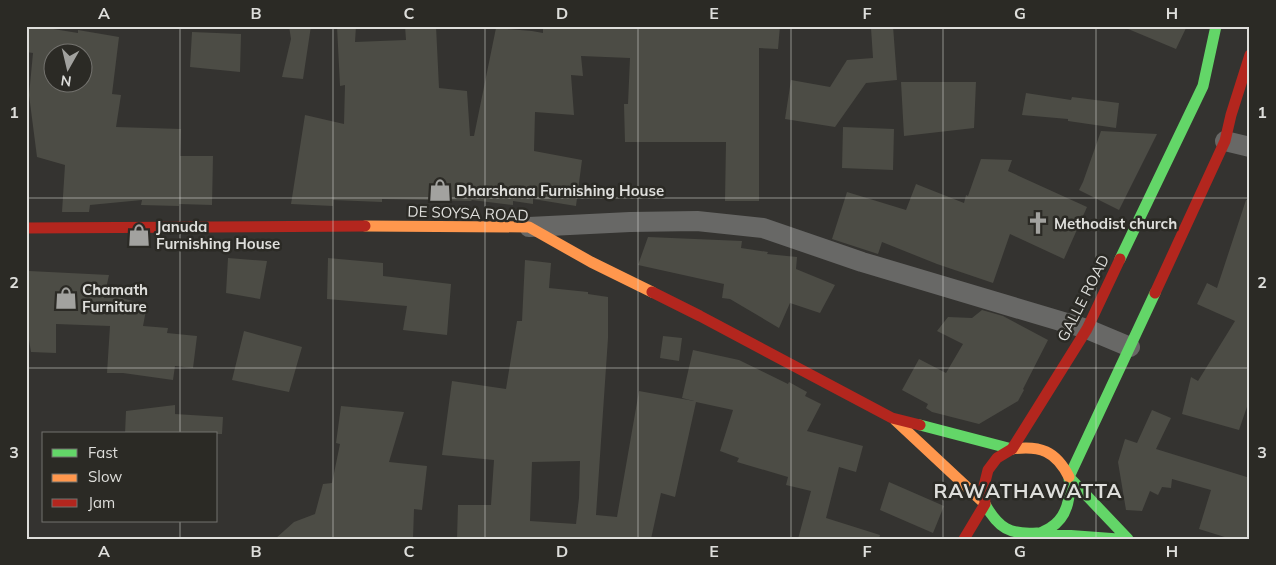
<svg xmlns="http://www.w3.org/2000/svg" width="1276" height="565" viewBox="0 0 1276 565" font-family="Mulish,sans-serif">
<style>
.building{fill:#4c4c45;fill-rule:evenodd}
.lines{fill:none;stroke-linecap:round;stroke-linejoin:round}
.street{stroke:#686866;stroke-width:20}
.fast{stroke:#63d668;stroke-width:11}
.slow{stroke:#ff974d;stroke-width:11}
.jam{stroke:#b3261e;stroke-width:11}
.grid{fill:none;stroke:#dededb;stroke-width:1;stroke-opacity:0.55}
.labels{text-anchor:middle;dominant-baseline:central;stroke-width:5;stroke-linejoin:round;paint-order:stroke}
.poi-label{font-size:15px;font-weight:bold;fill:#dededb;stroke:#2b2a25;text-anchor:start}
.street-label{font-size:15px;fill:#dededb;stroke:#2b2a25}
.district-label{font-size:20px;font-weight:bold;letter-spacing:1px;fill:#dededb;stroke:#2b2a25}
.neatline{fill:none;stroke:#dededb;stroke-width:2}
.grid-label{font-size:16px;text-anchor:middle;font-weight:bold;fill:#dededb}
</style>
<rect width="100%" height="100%" fill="#343330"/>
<path class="building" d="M26 26H35L78 33V30L119 37 112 94 121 95 116 127 181 129 180 156H213L212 205 179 204V206L141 205 142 200 90 205 89 212H62L65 165 37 157 29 95 33 53 26 52ZM52 52H82V82H52Z
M289 26H311L303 79 282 77 291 39Z
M337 26H356L355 42 406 40 405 26H436L439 88 467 91 470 136H474L496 28 532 31 543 33V26H780L778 49 759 48V201H725L726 142H625L624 104H628L630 58 581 56 583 76 571 75 574 115 535 112 534 151 582 160 576 206 533 199V204L513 201V205L472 200 471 201 382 199V202L333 200V206L291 204 305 115 344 124 345 85 340 86Z
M883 26H893L897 80 866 83 835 127 785 119 791 80 830 87 847 60 873 58 871 28Z
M1121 26H1187L1176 49Z
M192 32 241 34 240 72 190 67Z
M901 82H976L974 128 904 136Z
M1026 93 1071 100 1072 97 1119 103 1116 128 1068 121V119L1022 115Z
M843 127 894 129 893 170 842 168Z
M1101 131 1157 134 1119 210 1079 190 1083 182Z
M981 159 1012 160 1008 171 1087 207 1064 259 1010 234 993 283 937 264 882 242 878 254 832 239 847 192 906 210 916 184 964 203 966 195 968 196Z
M1246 200H1250V398L1239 430 1182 414 1191 377 1198 381 1235 321 1197 304 1207 283 1217 288Z
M648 237 742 241 741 248 768 252 767 254 797 257 796 269 835 285 820 313 790 303 779 328 730 299 722 298 724 284 638 265Z
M228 258 267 261 260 299 226 293Z
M328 258 383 263V276L451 284 447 335 403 330 407 306 327 299Z
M525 260 551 263 549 288 588 292V294L608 297V338L596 515 617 517 639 391 694 401 682 398 693 350 739 360 788 384 789 382 807 392 805 396 821 404 807 431 863 446 856 472 839 467 826 518 880 535 879 539H798L811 491 786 485 788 477 737 462 739 458 720 451 733 410 696 402 675 497 661 493 651 539H457L458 505H491L494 460 442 455 452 381 506 389 517 321H522ZM580 461 579 498 576 524 530 521 532 462Z
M29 271 109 275 104 298 118 297 147 305 143 326 168 328 167 333 197 336 193 368 175 366 173 380 123 373H107L110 326 56 324V353L31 352 26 322Z
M982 310 1003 316 1048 340 1023 389 1024 390 1018 401 979 424 932 412 926 408 928 404 902 390 919 359 946 373 963 344 937 331 948 317 972 318Z
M244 331 302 347 289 392 232 380Z
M663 336 682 338 679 361 660 358Z
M175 405V414L223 417 222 434H125L126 411Z
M341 406 404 412 389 462 427 466 422 510 414 509 413 539H275L294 522 315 514 323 484 332 483 340 444 336 443Z
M1152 410 1171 418 1156 449 1250 478V539H1231L1199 529 1211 490 1172 479 1171 488 1162 487 1158 495 1150 491 1142 511 1126 510 1118 462 1125 439 1137 443Z
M889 482 944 506 933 533 880 510Z"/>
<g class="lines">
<path class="street" d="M1225 141 1250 147
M529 227 630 222 697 221 763 228 862 262 1087 329 1130 347"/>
<path class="fast" d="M1120 259 1203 86 1216 26
M920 425 1012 449
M1069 477 1128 539
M985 504C998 528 1010 535 1037 533
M1037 533 1118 539
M1033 539C1038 533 1043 532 1050 528 1068 517 1071 497 1069 477L1155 293"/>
<path class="slow" d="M365 226 529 227 591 262 652 292
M895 420 985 504
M1012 449C1040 445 1056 451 1069 477"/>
<path class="jam" d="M26 228 365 226
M652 292 700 316 892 418 920 425
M1155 293 1225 141 1231 115 1250 55
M964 539 985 504 984 486 988 470 997 458 1012 449 1087 329 1120 259"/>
</g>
<path class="grid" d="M180 26V434M333 26V539M485 26V539M638 26V539M791 26V539M943 26V539M1096 26V539M26 198H1250M26 368H1250M180 521V539"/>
<defs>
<symbol id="shop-bare" viewBox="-9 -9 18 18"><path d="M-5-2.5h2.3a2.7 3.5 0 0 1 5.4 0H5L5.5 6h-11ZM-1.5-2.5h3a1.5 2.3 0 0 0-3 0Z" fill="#a2a29f" stroke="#2b2a25" stroke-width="2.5" paint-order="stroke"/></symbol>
<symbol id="church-bare" viewBox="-9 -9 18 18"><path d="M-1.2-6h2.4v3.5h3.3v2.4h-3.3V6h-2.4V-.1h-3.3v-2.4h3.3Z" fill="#a2a29f" stroke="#2b2a25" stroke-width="2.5" paint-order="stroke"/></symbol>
</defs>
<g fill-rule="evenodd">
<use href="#shop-bare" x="424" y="174" width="32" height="32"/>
<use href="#church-bare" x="1022" y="207" width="32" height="32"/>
<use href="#shop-bare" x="123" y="219" width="32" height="32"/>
<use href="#shop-bare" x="50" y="282" width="32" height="32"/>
</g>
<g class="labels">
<g class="poi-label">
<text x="456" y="190">Dharshana Furnishing House</text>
<text x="1054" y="223">Methodist church</text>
<text x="156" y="226">Januda<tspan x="156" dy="17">Furnishing House</tspan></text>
<text x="82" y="289">Chamath<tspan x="82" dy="17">Furniture</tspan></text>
</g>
<g class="street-label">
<text transform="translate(468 213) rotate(2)">DE SOYSA ROAD</text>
<text transform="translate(1083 298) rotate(-63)">GALLE ROAD</text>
</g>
<g class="district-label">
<text x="1028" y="490">RAWATHAWATTA</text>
</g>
</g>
<rect width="1276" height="565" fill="none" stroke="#2b2a25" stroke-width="55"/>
<rect x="42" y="432" width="175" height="90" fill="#2b2a25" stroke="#73726e"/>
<rect x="52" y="449" width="25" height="8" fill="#63d668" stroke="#73726e"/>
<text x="88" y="458" font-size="15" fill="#dededb">Fast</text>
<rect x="52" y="474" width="25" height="8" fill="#ff974d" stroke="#73726e"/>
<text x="88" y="482" font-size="15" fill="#dededb">Slow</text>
<rect x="52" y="499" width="25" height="8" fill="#b3261e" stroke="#73726e"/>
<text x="88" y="508" font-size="15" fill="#dededb">Jam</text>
<g transform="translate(68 68) rotate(188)"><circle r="24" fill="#2b2a25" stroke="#73726e"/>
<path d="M0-4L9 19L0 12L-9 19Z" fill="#a2a29f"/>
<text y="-8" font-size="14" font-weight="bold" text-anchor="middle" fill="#dededb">N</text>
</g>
<rect x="28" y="28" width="1220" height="510" class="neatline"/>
<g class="grid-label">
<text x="104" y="19">A</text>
<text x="256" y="19">B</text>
<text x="409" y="19">C</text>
<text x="562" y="19">D</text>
<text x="714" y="19">E</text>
<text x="867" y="19">F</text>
<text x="1020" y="19">G</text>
<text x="1172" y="19">H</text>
<text x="14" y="118">1</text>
<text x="1262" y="118">1</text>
<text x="14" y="288">2</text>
<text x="1262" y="288">2</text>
<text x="14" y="458">3</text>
<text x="1262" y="458">3</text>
<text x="104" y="557">A</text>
<text x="256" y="557">B</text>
<text x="409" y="557">C</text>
<text x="562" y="557">D</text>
<text x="714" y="557">E</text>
<text x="867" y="557">F</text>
<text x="1020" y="557">G</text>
<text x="1172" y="557">H</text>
</g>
</svg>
